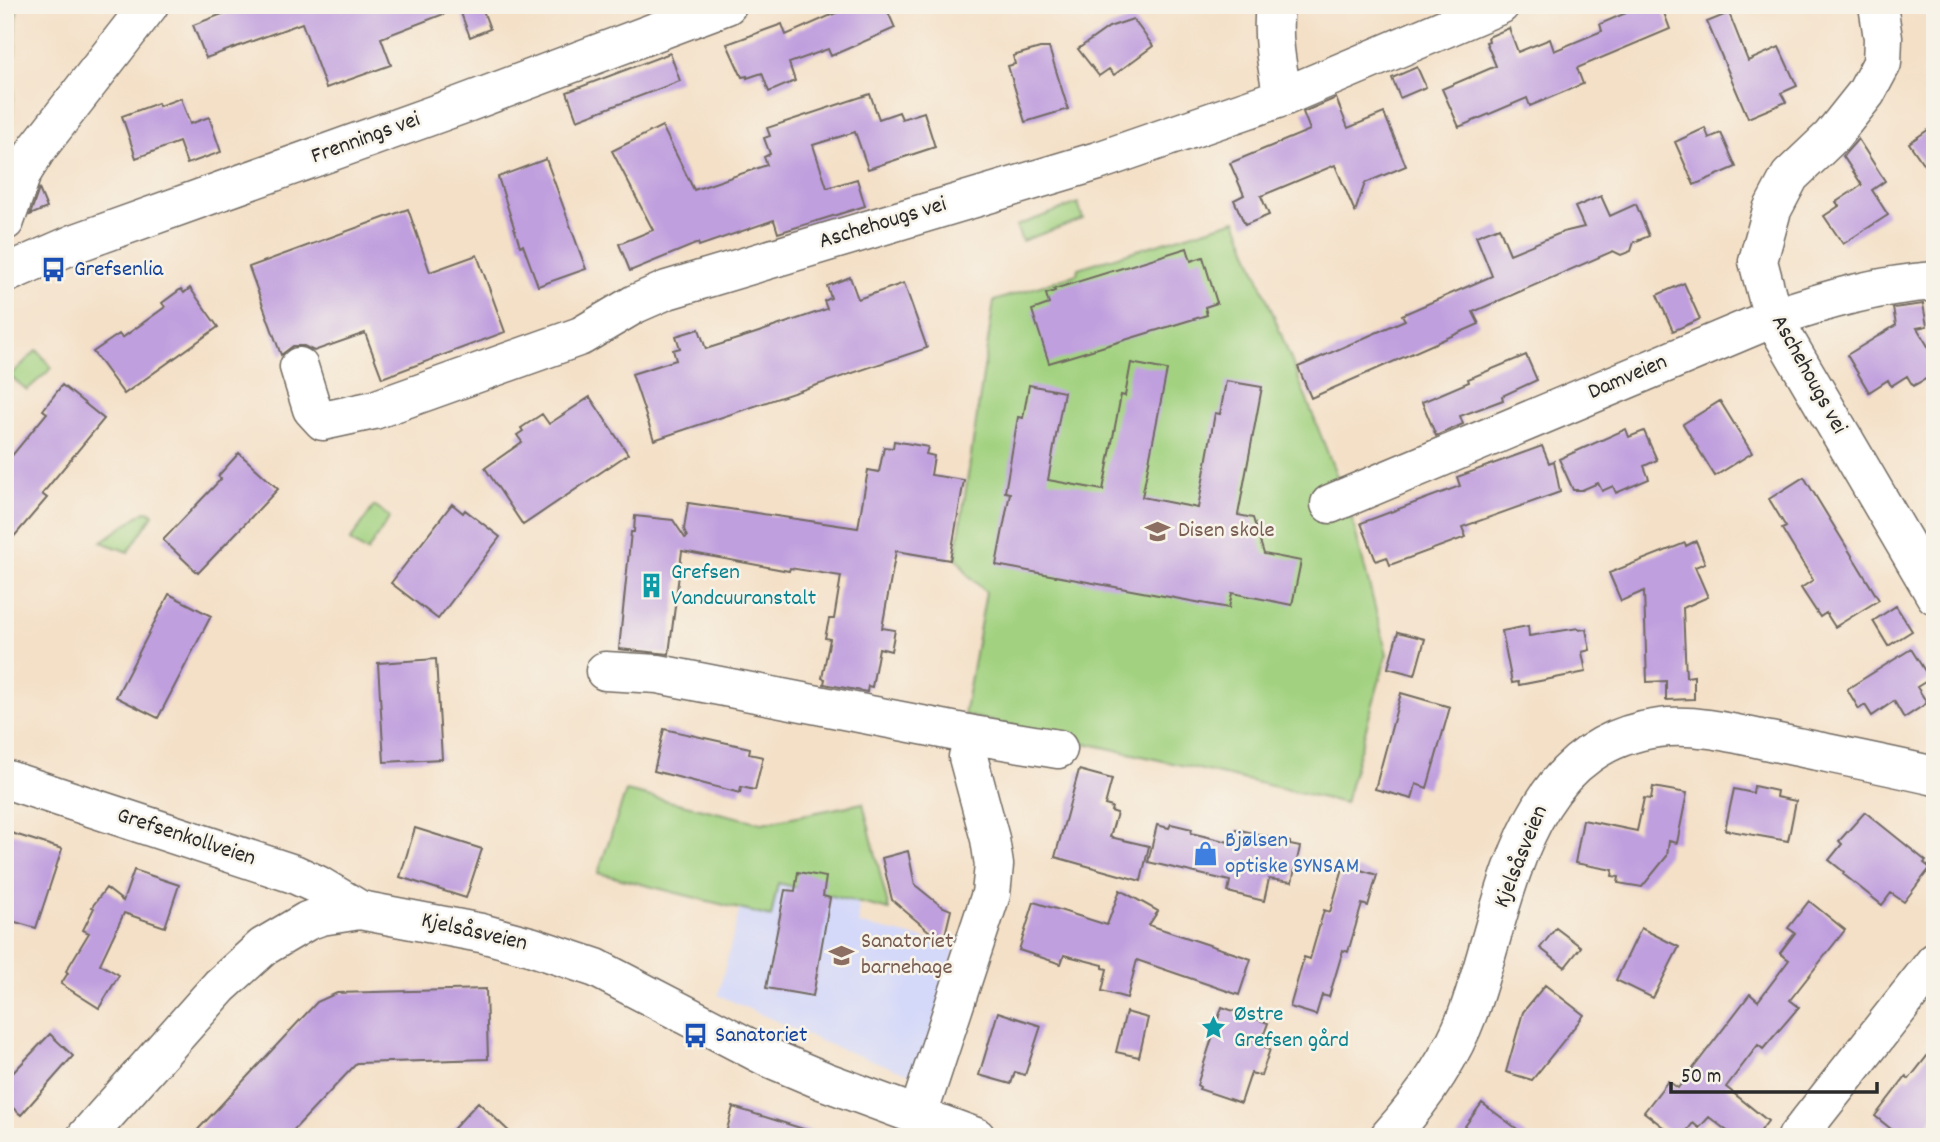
<svg xmlns="http://www.w3.org/2000/svg" width="1940" height="1142" viewBox="0 0 1940 1142" font-family="Dekko,sans-serif">
<style>
.built{fill:#d4d8f9}
.green{fill:#a2d280;stroke:#667e56;stroke-width:2}
.building{fill:#c09fde}
.lines{fill:none;stroke-linecap:round;stroke-linejoin:round}
.minor-casing{stroke:#716a62;stroke-width:41}
.minor{stroke:#fff;stroke-width:38}
.labels{text-anchor:middle;dominant-baseline:central;stroke-width:5;stroke-linejoin:round;paint-order:stroke}
.street-label{font-size:23px;fill:#2b2b2b;stroke:#f7f3e8}
.transit-label{font-size:23px;fill:#164399;stroke:#f7f3e8;text-anchor:start}
.education-label{font-size:23px;fill:#785e54;stroke:#f7f3e8;text-anchor:start}
.culture-label{font-size:23px;fill:#0d838f;stroke:#f7f3e8;text-anchor:start}
.shop-label{font-size:23px;fill:#366cbe;stroke:#f7f3e8;text-anchor:start}
</style>
<rect width="100%" height="100%" fill="#f7f3e8"/>
<filter id="ink" filterUnits="userSpaceOnUse"><feTurbulence type="fractalNoise" baseFrequency=".0143" numOctaves="2"/><feDisplacementMap in="SourceGraphic" scale="14" xChannelSelector="R" yChannelSelector="G"/><feConvolveMatrix kernelMatrix="1 2 1 2 8 2 1 2 1" color-interpolation-filters="sRGB"/></filter>
<filter id="wash" filterUnits="userSpaceOnUse"><feTurbulence type="fractalNoise" baseFrequency=".00686" numOctaves="4" result="noise"/><feDisplacementMap in="SourceGraphic" scale="28" xChannelSelector="R" yChannelSelector="G"/><feGaussianBlur stdDeviation="1.57" result="paint"/><feColorMatrix in="noise" values="0 0 0 0 0 0 0 0 0 0 0 0 0 0 0 0 0 1.4 0 .05"/><feComposite in="paint" operator="in"/></filter>
<g filter="url(#wash)">
<rect width="100%" height="100%" fill="#f4e0c7"/>
<path class="built" d="M758 837 858 882 859 924 956 946 921 1067 910 1074 827 1044 718 995Z"/>
<path class="green" d="M5 5H17L10 162 5 180Z
M1078 203 1083 219 1022 241 1016 226Z
M1236 220 1349 507 1387 654 1345 803 964 715 986 592 968 575 956 556 994 301 1077 274 1078 268Z
M37 350 52 368 27 390 10 376Z
M374 506 390 517 367 552 350 541Z
M145 511 151 512 153 515 128 552 101 542Z
M626 791 762 823 863 803 889 910 778 883 771 917 598 873Z"/>
<g id="blocks">
<path class="building" d="M246 5H481L490 29 470 37 459 8 381 38 391 65 326 88 302 23 206 58 193 25Z
M854 5H885L895 28 831 56 828 49 789 63 795 81 769 92 762 73 747 78V76L742 77 727 44 782 24 786 35Z
M1623 5H1661L1670 29 1577 68 1583 84 1530 106 1527 98 1459 127 1442 89 1496 66 1486 42 1489 41 1488 37 1509 28 1518 52 1550 39 1554 51 1602 31 1600 24 1626 13Z
M1729 13 1748 61 1779 47 1797 86 1781 93 1786 102 1748 118 1707 22Z
M1133 19 1153 46 1114 75 1109 69 1099 76 1078 49 1109 27Z
M1040 48H1049L1068 109 1025 122 1008 66 1015 64 1013 56Z
M670 53 680 81 577 120 567 92Z
M1417 67 1426 87 1400 98 1392 78Z
M870 94 879 119 899 112 902 119 924 112 935 147 868 169 855 132 813 145 827 188 857 179 865 206 778 233 774 220 699 246 698 243 630 271 619 244 653 230 612 151 662 126 694 190 767 165 764 157 770 154 764 138 770 136 767 128Z
M181 98 190 124 209 117 221 152 187 164 179 142 136 158 122 116 158 103 159 106Z
M1336 98 1348 128 1384 113 1406 166 1365 183 1355 212 1335 165 1261 196 1269 215 1245 225 1234 200 1244 195 1230 163 1310 130 1303 112Z
M1935 125V181L1909 143Z
M1705 128 1709 138 1721 133 1736 167 1694 185 1675 142Z
M1858 139 1885 181 1872 190 1888 215 1843 244 1824 216 1839 206 1836 202 1862 185 1843 156Z
M546 159 586 269 538 286 523 245 520 246 498 177Z
M39 189 47 208 30 215Z
M1601 196 1610 216 1636 204 1649 236 1634 242 1631 251 1621 255 1613 251 1473 312 1479 324 1311 398 1298 367 1405 320 1402 315 1492 276 1476 236 1499 227 1510 254 1563 232 1584 227 1575 207Z
M408 209 430 272 477 255 505 332 382 378 365 333 314 351 304 346H293L281 355 249 267Z
M1187 248 1191 261 1203 257 1217 303 1205 307 1207 315 1049 363 1032 310 1049 304 1046 294 1055 291 1054 289Z
M850 277 858 299 904 283 927 348 654 440 632 374 676 360 673 350 680 348 676 336 699 329 706 349 753 334 827 309 824 301 831 298 827 286Z
M1684 283 1700 319 1673 331 1657 295Z
M190 288 218 327 124 394 93 352 119 334 122 338 165 307 162 303 181 289 184 293Z
M1923 304 1927 326 1917 328 1935 358V374L1913 386 1907 376 1891 386 1888 380 1869 392 1847 355 1896 325 1893 308Z
M1526 355 1537 380 1502 396 1503 400 1460 416 1463 424 1436 436 1422 402 1469 382 1468 379Z
M1131 363 1167 370 1142 497 1198 508 1215 413 1220 414 1226 381 1262 387 1238 515 1253 518 1264 554 1301 561 1292 605 1232 593 1229 608 996 565 1010 493 1005 492 1018 417 1023 418 1029 385 1064 392 1048 480 1103 490 1121 395 1125 396Z
M62 385 104 419 42 494 47 498 5 547V464L47 413 43 410Z
M590 397 628 454 523 525 485 468 522 442 517 435 523 431 521 428 542 414 549 424Z
M1720 401 1752 453 1715 476 1683 424Z
M1626 429 1629 437 1644 431 1657 460 1644 466 1649 479 1616 493 1613 486 1602 491 1598 483 1582 490H1573L1559 459Z
M894 441 928 447 926 454 934 456 931 475 964 480 950 560 896 551 882 628 895 630 891 651 879 648 872 687 868 686 867 692 824 684 825 679 822 678 830 639 825 638 829 619H834L841 576 790 568 789 571 682 551 669 654 619 649 631 532H634L635 516 673 520 685 538 687 537 684 529 688 503 858 528 868 470 879 472 884 447 893 448Z
M1542 446 1549 463 1554 461 1560 492 1462 527 1466 537 1390 565 1387 557 1376 561 1361 523 1460 486 1457 477Z
M239 453 278 489 198 573 163 540 221 479 218 476Z
M1804 477 1879 600 1835 627 1826 613 1820 617 1801 588 1813 580 1782 529 1786 527 1769 499Z
M452 504 463 513 465 510 500 537 438 619 391 583Z
M1696 541 1705 563 1695 567 1708 597 1683 608 1686 677 1694 676V699L1666 700V681L1647 682 1644 591 1621 601 1609 573 1685 543 1686 546Z
M169 594 211 616 158 718 116 697Z
M1896 606 1912 631 1888 646 1873 621Z
M1528 626 1529 636 1578 628 1579 630 1586 629 1590 650 1582 652 1586 672 1519 685 1518 682 1512 683 1502 631Z
M1398 632 1425 639 1415 675 1388 668Z
M1911 649 1930 679 1917 687 1927 703 1904 718 1894 701 1872 716 1865 705 1859 709 1847 689Z
M436 659 442 759 384 762 378 663Z
M1401 693 1450 707 1427 788 1416 784 1412 799 1375 789Z
M664 729 750 748 749 754 763 757 755 790 741 787 740 793 654 771Z
M1079 770 1112 779 1105 805 1112 807 1111 811 1117 813 1110 837 1149 846 1141 881 1055 857Z
M1754 786 1777 791 1776 797 1796 801 1788 841 1725 830 1734 789 1753 793Z
M1653 787 1687 793 1677 843 1669 841 1667 856 1642 887 1618 883 1619 877 1612 876 1613 870 1575 863 1583 820 1637 831 1644 798 1651 799Z
M1865 812 1926 861 1924 863 1930 868 1904 902 1891 893 1882 905 1843 874 1844 872 1829 860 1842 844 1839 841Z
M1171 824 1192 829 1191 833 1233 843 1236 829 1290 842V845L1300 847 1292 882 1269 879 1264 901 1228 892 1230 881 1148 862 1157 825 1169 828Z
M415 828 482 849 466 898 400 877Z
M5 831 62 849 36 928 5 919Z
M908 851 915 885 941 906 951 910 943 943 892 900 882 858Z
M1344 865 1377 875 1368 906 1362 904 1348 952 1343 950 1329 997 1322 995 1316 1015 1290 1007 1304 957 1310 959 1324 910 1330 912Z
M134 870 179 885 165 927 124 913 100 964 119 975 99 1008 61 984 68 973 66 971 89 933 83 930 94 908 92 907 106 888 123 901Z
M798 872 826 877 823 896 830 898 813 996 766 988 785 890 795 891Z
M1120 890 1158 911 1149 925 1251 959 1239 995 1137 960 1127 998 1102 991 1107 969 1103 968V965L1064 955 1061 964 1019 950 1034 902 1107 925Z
M1809 901 1845 930 1790 1000 1799 1007 1763 1049 1758 1045 1726 1087 1768 1121 1756 1137H1735L1709 1117 1699 1128 1693 1123 1682 1137H1676L1644 1112 1668 1081 1678 1088 1750 994 1758 1001 1789 960 1780 953 1795 933 1788 928Z
M1556 928 1581 947 1565 967 1540 948Z
M1641 928 1679 947 1653 998 1616 980Z
M1545 985 1584 1015 1532 1080 1506 1072 1523 1012Z
M486 989 488 1059 357 1063 287 1137H191L317 1002 337 993Z
M1222 1007 1268 1023 1260 1045 1270 1049 1261 1076 1251 1073 1241 1103 1199 1089 1200 1087 1197 1085Z
M998 1012 1041 1026 1025 1075 1015 1072 1011 1084 979 1075Z
M1126 1012 1148 1018 1139 1057 1116 1052Z
M50 1034 73 1056 21 1115 5 1101V1081Z
M1935 1046V1115L1918 1137H1901L1875 1116 1906 1076 1909 1079Z
M478 1102 515 1137H446Z
M1482 1103 1528 1137H1457Z
M733 1107 813 1132 812 1137H725Z"/>
</g>
</g>
<g filter="url(#ink)">
<use href="#blocks" fill-opacity="0" stroke="#716a62" stroke-width="2"/>
<g class="lines">
<defs>
<path id="minor" d="M1275 5C1271 37 1277 66 1283 97
M1878 5 1883 38 1882 63 1866 93 1831 137 1790 176 1772 210 1758 261 1773 318 1935 595
M5 221 22 173 37 149 149 5
M5 274 76 243 461 105 727 5
M299 367 312 409 323 421 374 410 581 336 635 304 667 290 1098 161 1283 97 1500 5
M1330 504 1773 318C1826 300 1878 285 1935 281
M605 671 658 674 973 735 1058 749
M5 779 294 874 318 885 360 910
M918 1115 991 894 994 865 990 839 968 757 973 735
M86 1137 220 986 263 947 307 921 321 916 360 910 481 933 530 946 596 968 765 1056 824 1081 976 1137
M1389 1137C1422 1100 1451 1059 1468 1013 1507 907 1518 746 1659 728 1699 723 1740 735 1779 743 1831 754 1883 764 1935 776
M1797 1137 1935 962"/>
</defs>
<use href="#minor" class="minor-casing"/>
<use href="#minor" class="minor"/>
</g>
</g>
<defs>
<symbol id="bus-bare" viewBox="-9 -9 18 18"><path d="M-5-6H5V4H4V6H2V4H-2V6H-4V4H-5ZM-3.5-4V0h7V-4ZM-3.5 1.2v1.5H-2V1.2ZM2 1.2v1.5H3.5V1.2Z" fill="#1a4fb4" stroke="#f7f3e8" stroke-width="2.5" paint-order="stroke"/></symbol>
<symbol id="school-bare" viewBox="-9 -9 18 18"><path d="M0-5L7-2L0 1L-7-2ZM-4 1L0 2.5L4 1V4Q0 6-4 4Z" fill="#8d6e63" stroke="#f7f3e8" stroke-width="2.5" paint-order="stroke"/></symbol>
<symbol id="building-bare" viewBox="-9 -9 18 18"><path d="M-4-6H4V6H1V3H-1V6H-4ZM-2.5-4.3h1.7v1.8h-1.7ZM.8-4.3h1.7v1.8H.8ZM-2.5-1h1.7V.8h-1.7ZM.8-1h1.7V.8H.8Z" fill="#0f9aa8" stroke="#f7f3e8" stroke-width="2.5" paint-order="stroke"/></symbol>
<symbol id="shop-bare" viewBox="-9 -9 18 18"><path d="M-5-2.5h2.3a2.7 3.5 0 0 1 5.4 0H5L5.5 6h-11ZM-1.5-2.5h3a1.5 2.3 0 0 0-3 0Z" fill="#3f7fe0" stroke="#f7f3e8" stroke-width="2.5" paint-order="stroke"/></symbol>
<symbol id="sight-bare" viewBox="-9 -9 18 18"><path d="M0-6L1.8-2.2L6-1.7L2.9 1.2L3.7 5.4L0 3.3L-3.7 5.4L-2.9 1.2L-6-1.7L-1.8-2.2Z" fill="#0f9aa8" stroke="#f7f3e8" stroke-width="2.5" paint-order="stroke"/></symbol>
</defs>
<g fill-rule="evenodd">
<use href="#bus-bare" x="36" y="252" width="35" height="35"/>
<use href="#school-bare" x="1140" y="514" width="35" height="35"/>
<use href="#building-bare" x="634" y="568" width="35" height="35"/>
<use href="#shop-bare" x="1188" y="836" width="35" height="35"/>
<use href="#school-bare" x="824" y="938" width="35" height="35"/>
<use href="#sight-bare" x="1196" y="1010" width="35" height="35"/>
<use href="#bus-bare" x="678" y="1018" width="35" height="35"/>
</g>
<g class="labels">
<g class="street-label">
<text transform="translate(366 139) rotate(-20)">Frennings vei</text>
<text transform="translate(883 224) rotate(-17)">Aschehougs vei</text>
<text transform="translate(1808 375) rotate(61)">Aschehougs vei</text>
<text transform="translate(1628 378) rotate(-23)">Damveien</text>
<text transform="translate(186 838) rotate(18)">Grefsenkollveien</text>
<text transform="translate(1522 857) rotate(-68)">Kjelsåsveien</text>
<text transform="translate(474 933) rotate(13)">Kjelsåsveien</text>
</g>
<g class="transit-label">
<text x="74" y="270">Grefsenlia</text>
<text x="715" y="1036">Sanatoriet</text>
</g>
<g class="education-label">
<text x="1178" y="531">Disen skole</text>
<text x="861" y="942">Sanatoriet<tspan x="861" dy="26">barnehage</tspan></text>
</g>
<g class="culture-label">
<text x="671" y="573">Grefsen<tspan x="671" dy="26">Vandcuuranstalt</tspan></text>
<text x="1234" y="1015">Østre<tspan x="1234" dy="26">Grefsen gård</tspan></text>
</g>
<g class="shop-label">
<text x="1225" y="841">Bjølsen<tspan x="1225" dy="26">optiske SYNSAM</tspan></text>
</g>
</g>
<rect width="1940" height="1142" fill="none" stroke="#f7f3e8" stroke-width="28"/>
<path d="M1671 1082v10h206v-10" fill="none" stroke="#2b2b2b" stroke-width="3.5"/>
<text x="1681" y="1082" font-size="21" fill="#2b2b2b" stroke="#f7f3e8" stroke-width="5" paint-order="stroke">50 m</text>
</svg>
